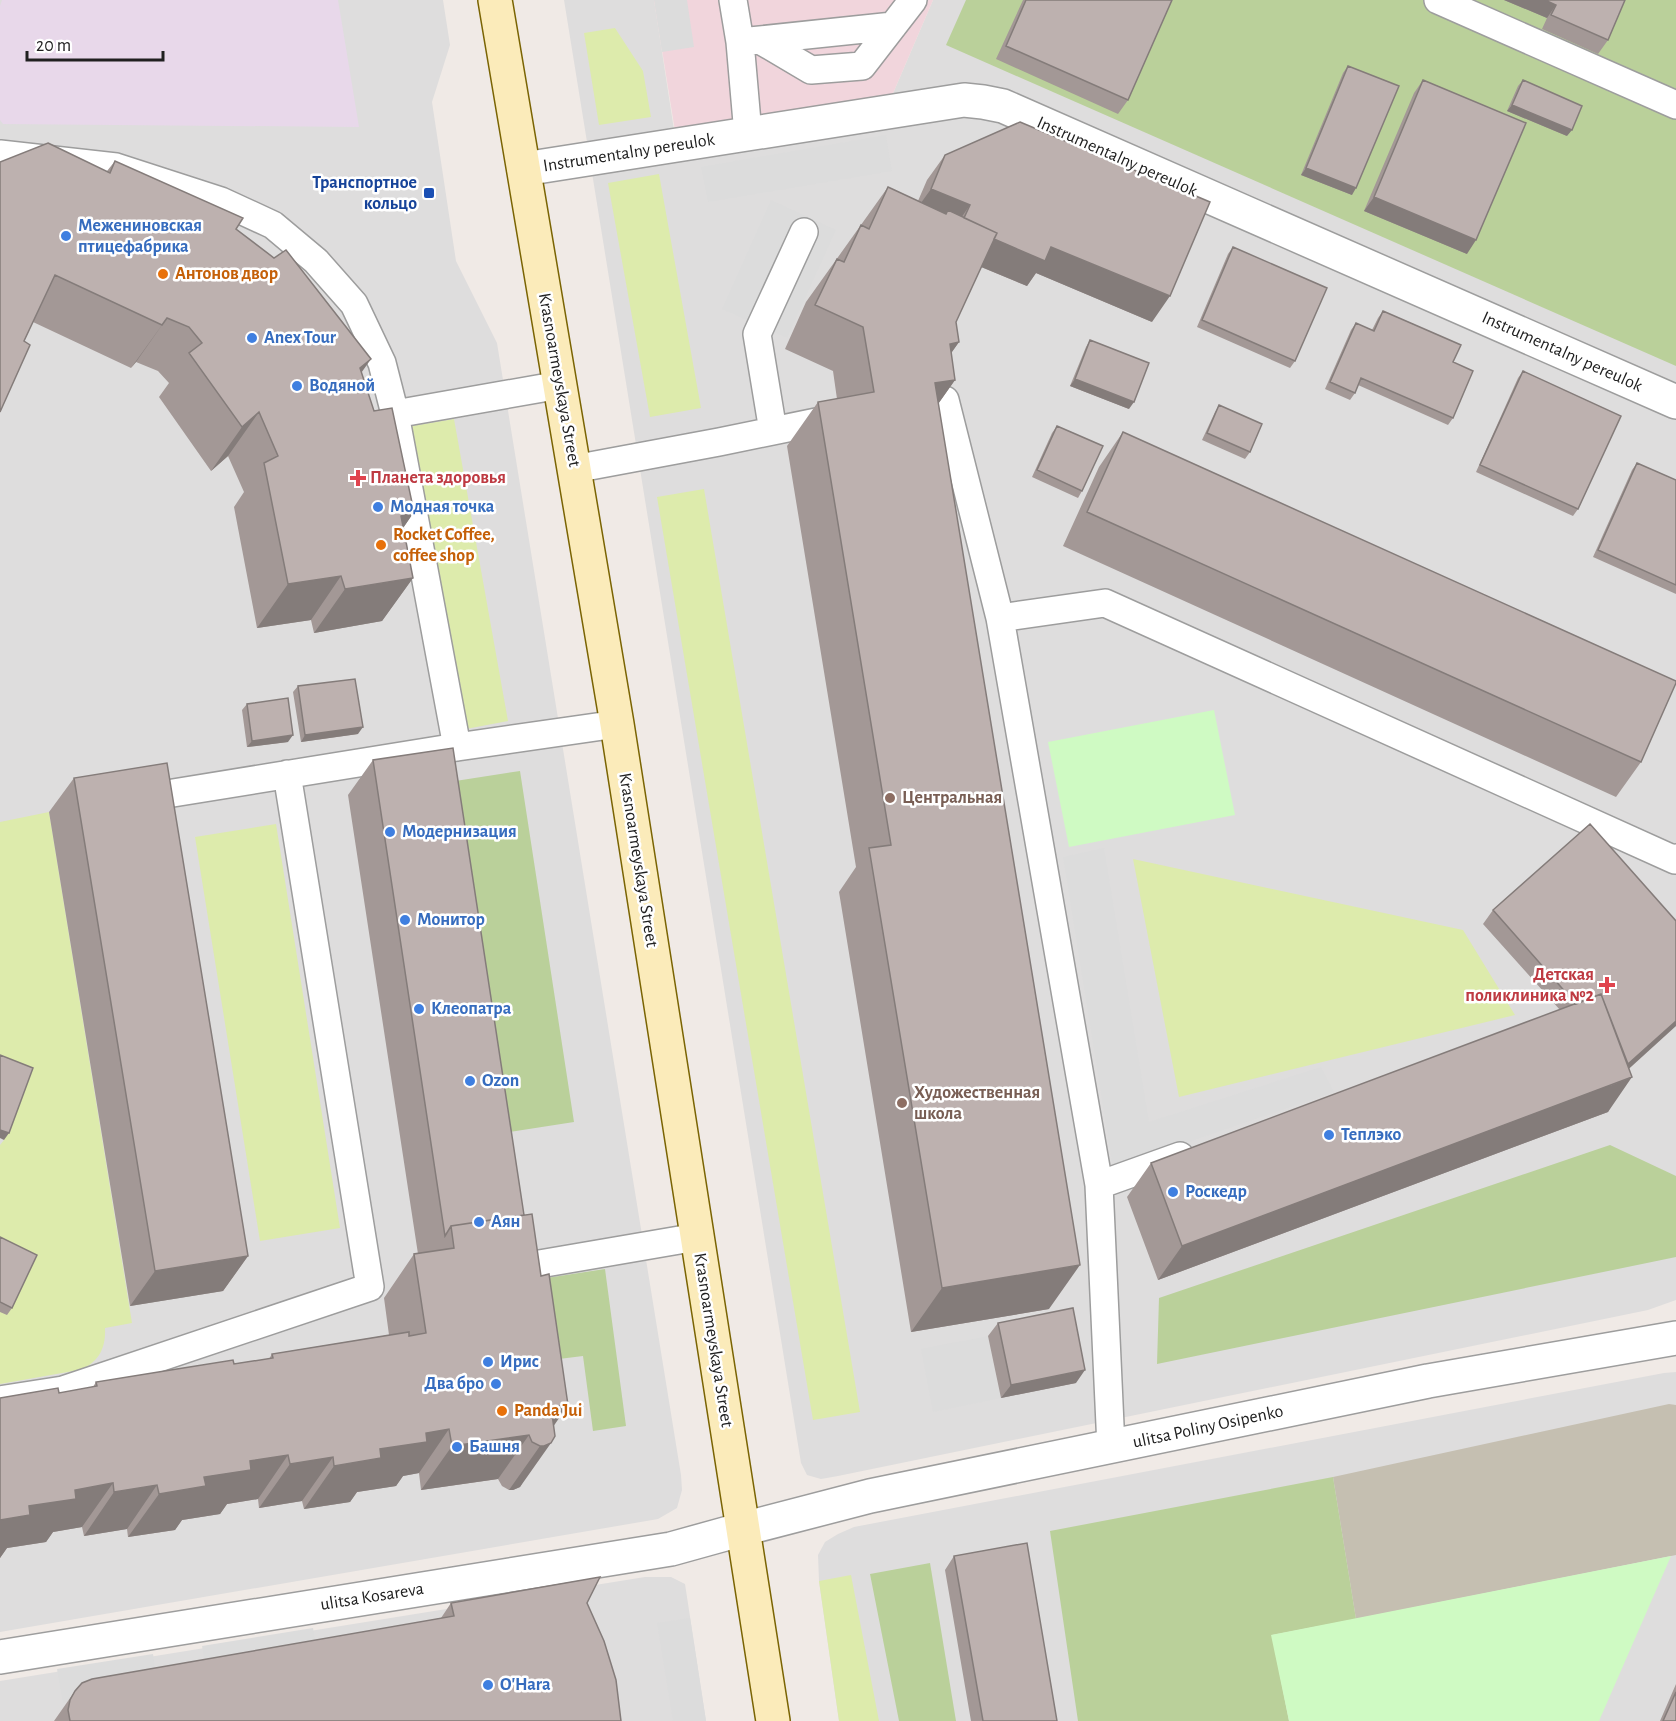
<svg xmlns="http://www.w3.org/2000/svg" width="1676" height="1721" viewBox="0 0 1676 1721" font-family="'Alegreya Sans',sans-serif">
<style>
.residential{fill:#dedddd}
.commercial{fill:#f1d5dc}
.industrial{fill:#e8d8ea}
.construction{fill:#c5bfb1}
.grass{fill:#ddebac}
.forest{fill:#bad09a}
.park{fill:#cffac3}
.parking{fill:#dcdcdc}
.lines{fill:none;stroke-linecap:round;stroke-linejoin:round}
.lane-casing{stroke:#9d9d9d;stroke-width:30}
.street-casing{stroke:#9d9d9d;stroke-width:36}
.secondary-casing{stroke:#7a6403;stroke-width:36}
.lane{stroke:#fff;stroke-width:27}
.street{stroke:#fff;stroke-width:33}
.secondary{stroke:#fbebba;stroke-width:33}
.wall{fill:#a39896}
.shaded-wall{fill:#847c7a}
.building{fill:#bdb1af;stroke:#847c7a;stroke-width:1.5}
.transit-dot{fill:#1a4fb4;stroke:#fff;stroke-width:2}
.shop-dot{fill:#3f7fe0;stroke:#fff;stroke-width:2}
.food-dot{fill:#e8710a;stroke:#fff;stroke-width:2}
.health-dot{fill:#e0444e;stroke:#fff;stroke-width:2}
.education-dot{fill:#8d6e63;stroke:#fff;stroke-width:2}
.labels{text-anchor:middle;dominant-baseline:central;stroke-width:5;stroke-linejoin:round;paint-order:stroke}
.street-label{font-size:18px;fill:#202020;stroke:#fff}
.transit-label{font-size:18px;font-weight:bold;fill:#164399;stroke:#fff;text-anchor:end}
.shop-label{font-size:18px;font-weight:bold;fill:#366cbe;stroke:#fff;text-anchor:start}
.food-label{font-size:18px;font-weight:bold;fill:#c56008;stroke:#fff;text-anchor:start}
.health-label{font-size:18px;font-weight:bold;fill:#be3a42;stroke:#fff;text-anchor:start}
.education-label{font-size:18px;font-weight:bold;fill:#785e54;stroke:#fff;text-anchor:start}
</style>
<rect width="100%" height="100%" fill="#f0eae6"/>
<path class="residential" d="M0 0H443L450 45 432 102 456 261 497 343 681 1475 682 1490 677 1508 658 1519 0 1632Z
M564 0H654L674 130 891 98 933 0H1676V1300L1648 1310 838 1476 821 1479 807 1475 801 1463Z
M1676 1372V1721H839L819 1581 818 1555 825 1542 838 1534 854 1527 1664 1373Z
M645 1577H671L685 1584 706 1721H0V1681Z"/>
<path class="commercial" d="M654 0H933L891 98 675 131Z"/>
<path class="industrial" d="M2 0H338L359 127 3 124 0 120V6Z"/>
<path class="construction" d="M1669 1404 1676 1405V1555L1356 1619 1333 1477Z"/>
<path class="grass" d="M615 28 643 71 651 117 599 125 584 33Z
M659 174 701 408 650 417 608 183Z
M454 419 508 721 466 729 412 426Z
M704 489 860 1412 813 1420 657 497Z
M49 812 132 1323 105 1328C106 1349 98 1363 79 1370L0 1384V1145L4 1140 0 1064V822Z
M276 824 340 1228 260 1241 195 837Z
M1133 859 1463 930 1515 1015 1179 1097Z
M851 1575 879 1721H839L819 1581Z"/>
<path class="forest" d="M966 0H1676V366L946 45Z
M520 771 574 1122 503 1133 449 782Z
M1610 1145 1676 1176V1257L1157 1364 1159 1298Z
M605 1269 626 1426 593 1431 583 1356 551 1360 540 1279Z
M1333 1477 1356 1619 1272 1635 1289 1721H1078L1050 1531Z
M930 1563 956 1721H899L870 1574Z"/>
<path class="park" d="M1214 710 1235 815 1069 847 1048 742Z
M1671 1556 1599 1721H1289L1271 1635Z"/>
<path class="parking" d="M654 0H687L694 47 662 52Z
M886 135 892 171 708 202 701 167Z
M771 200 836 230 787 338 722 309Z
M1104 848 1149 1122 1321 1067 1334 1092 1113 1168 1063 857Z
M988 1336 1001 1398 933 1412 921 1349Z
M690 1618 706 1721H673L657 1623Z
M313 1628 319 1662 208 1680 202 1646Z
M153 1654 158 1688 63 1703 57 1669Z"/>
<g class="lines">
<defs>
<path id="lane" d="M733 0 740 42 748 134
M1438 0 1676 105
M760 40 811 70 862 66 913 0
M740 42 893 26
M0 154 116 167 221 201 273 225 316 261 354 304 382 363 395 414 457 747
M921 404 945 400 1000 618 1099 1185 1111 1447
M395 414 560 385
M773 431 757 334 804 232
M574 469 719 442 836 418
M1000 618 1105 603 1675 860 1676 858
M173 793 457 747 617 724
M1099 1185 1180 1156
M514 1256 516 1268 697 1237
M0 1400 63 1390 370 1287 287 774"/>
<path id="street" d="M524 169 964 100 983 102 1003 106 1676 402
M0 1657 671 1549 743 1529 870 1496 1428 1381 1676 1338"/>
<path id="secondary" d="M495 0 617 724 773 1721"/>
</defs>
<use href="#lane" class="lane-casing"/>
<use href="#street" class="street-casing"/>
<use href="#secondary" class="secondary-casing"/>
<use href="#lane" class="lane"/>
<use href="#street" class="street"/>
<use href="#secondary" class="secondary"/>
</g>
<path class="wall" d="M1023 0H1172L1128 100 1118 114 996 59Z
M1504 0H1625L1608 40 1598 54 1542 29 1547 18Z
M1348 66 1352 195 1301 175 1343 73Z
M1423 80 1467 254 1364 211 1414 93Z
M1523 80 1567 136 1507 111 1518 86Z
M945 155 1152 322 1036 273 1027 286 981 267 956 322 959 342 951 353 955 380 938 404 1049 1309 911 1332 839 892 856 867 787 446 818 402 837 399 833 371 785 349 806 302 888 187 918 201 927 180Z
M115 161 236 229 361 373 374 411 414 512 403 528 413 578 382 621 314 633 311 620 257 628 234 507 244 492 228 456 211 471 159 397 169 383 158 371 136 362 131 368 33 322 24 341 0 162 107 171Z
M1233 247 1295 361 1290 368 1197 327 1228 254Z
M1383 311 1453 362V418L1448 425 1358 385 1355 393 1350 400 1325 389 1351 330 1356 323 1372 330 1378 318Z
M1090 340 1129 409 1070 386 1086 347Z
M1523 371 1578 509 1573 516 1476 472 1518 378Z
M1219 405 1250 452 1245 459 1202 440 1215 412Z
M1057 426 1082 491 1078 498 1032 477 1052 433Z
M1123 432 1641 762 1616 797 1063 546 1099 467Z
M1637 463 1676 480V594L1593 557 1632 470Z
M298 686 358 734 301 742 293 692Z
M247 704 288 742 247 747 242 710Z
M373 760 553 1427 520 1487 513 1490H509L502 1486 498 1479 421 1490 419 1473 403 1476 396 1486 357 1492 350 1502 304 1509 302 1501 259 1508 258 1499 227 1504 220 1514 182 1520 175 1530 128 1537 127 1529 84 1536 82 1527 53 1532 46 1542 7 1548 0 1558V1398L59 1393 93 1387 96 1382 269 1359 272 1354 389 1335 384 1298 414 1254H418L348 795Z
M74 778 248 1256 223 1291 130 1306 49 812Z
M1590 824 1629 1068 1608 1112 1158 1280 1127 1197 1151 1163 1560 1010 1483 924 1493 910Z
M0 1237 12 1308 7 1315 0 1312Z
M998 1323 1076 1383 1001 1398 988 1336Z
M954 1556 1057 1721H971L945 1570Z
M451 1603H587L621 1721H54L75 1691 441 1618Z
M1676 1684V1721H1660Z"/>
<path class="shaded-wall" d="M1504 0H1545L1556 5 1547 18Z
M1512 105 1572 130 1567 136 1507 111Z
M1306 168 1356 188 1352 195 1301 175Z
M931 189 970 205 952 231 946 214 948 210 937 225 913 214Z
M1374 197 1476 240 1467 254 1364 211Z
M961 226 1051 247 1170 296 1152 322 1036 273 1027 286 943 251Z
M167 318 136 362 131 368 162 325Z
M959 342 928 386 950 344Z
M371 359 340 403 360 368Z
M1075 379 1134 402 1129 409 1070 386Z
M955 380 924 424 935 383Z
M259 412 228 456 211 471 242 427Z
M414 512 384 556 401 516Z
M341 576 311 620 257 628 288 584Z
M413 578 382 621 314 633 345 589Z
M363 727 358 734 301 742 305 735Z
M293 735 288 742 247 747 252 741Z
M1676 1021V1026L1610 1086 1632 1077 1608 1112 1158 1280 1182 1246 1611 1079Z
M0 1130 9 1133 4 1140 0 1138Z
M248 1256 223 1291 130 1306 155 1271Z
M1080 1265 1049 1309 911 1332 942 1288Z
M1085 1370 1076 1383 1001 1398 1011 1385Z
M568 1405 540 1446 551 1443 520 1487 513 1490H509L540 1446 551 1407Z
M449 1429 419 1473 403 1476 396 1486 357 1492 350 1502 304 1509 334 1466 426 1433Z
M529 1435 498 1479 421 1490 452 1446Z
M288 1455 258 1499 227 1504 220 1514 182 1520 175 1530 128 1537 159 1494 250 1461Z
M333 1457 302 1501 259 1508 290 1464Z
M113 1483 82 1527 53 1532 46 1542 7 1548 0 1558V1520L29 1506 75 1490Z
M157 1485 127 1529 84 1536 114 1492Z"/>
<path class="building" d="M1026 0H1172L1128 100 1006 46Z
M1545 0H1625L1608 40 1551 15 1556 5Z
M1348 66 1399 86 1356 188 1306 168Z
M1423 80 1526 123 1476 240 1374 197Z
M1523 80 1582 106 1572 130 1512 105Z
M1020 122 1210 202 1170 296 1051 247 1045 261 994 239 997 233 964 218 970 205 931 189 945 155Z
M48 143 110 173 115 161 243 218 236 229 274 258 286 250 371 359 360 368 374 411 392 408 414 512 401 516 413 578 345 589 341 576 288 584 264 463 278 456 259 412 242 427 189 353 202 343 189 327 167 318 162 325 55 275 24 341 30 345 0 412V162Z
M888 187 946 214 948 210 997 233 956 322 959 342 950 344 955 380 935 383 1080 1265 942 1288 869 848 891 845 818 402 874 392 863 327 815 305 837 259 844 262 861 225 869 229Z
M1233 247 1327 288 1295 361 1202 320Z
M1383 311 1461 345 1453 362 1473 371 1453 418 1361 378 1355 393 1330 382 1356 323 1374 331Z
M1090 340 1149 363 1134 402 1075 379Z
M1523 371 1621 416 1578 509 1480 465Z
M1219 405 1262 424 1250 452 1207 433Z
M1057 426 1103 446 1082 491 1037 470Z
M1123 432 1676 681V683L1641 762 1087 512Z
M1637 463 1676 480V585L1598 550Z
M355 679 363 727 305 735 298 686Z
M288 698 293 735 252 741 247 704Z
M453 748 524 1215 451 1226 445 1236 373 760Z
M167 763 248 1256 155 1271 74 778Z
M1590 824 1676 921V1021L1628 1064 1601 994 1576 1004 1493 910Z
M1601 994 1632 1077 1182 1246 1151 1163Z
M0 1055 33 1068 9 1133 0 1130Z
M532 1214 541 1276 549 1274 568 1405 551 1407 555 1436 551 1443 544 1446H540L532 1442 529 1435 452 1446 449 1429 426 1433 427 1442 380 1449 381 1458 334 1466 333 1457 290 1464 288 1455 250 1461 251 1470 204 1477 206 1486 159 1494 157 1485 114 1492 113 1483 75 1490 76 1499 29 1506 30 1515 0 1520V1398L58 1388 59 1393 97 1386 96 1382 177 1369 233 1360 234 1364 273 1358 272 1354 409 1332V1336L426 1333 414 1254 454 1248 451 1226Z
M0 1237 37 1255 12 1308 0 1302Z
M1073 1308 1085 1370 1011 1385 998 1323Z
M1027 1543 1057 1721H983L954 1556Z
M600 1577 587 1603 604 1641 616 1680 621 1721H70L68 1710 70 1700 75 1691 82 1683 92 1679 454 1616 451 1603Z
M1676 1692V1721H1663Z"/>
<rect class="transit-dot" x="423" y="187" width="12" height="12" rx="3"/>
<g class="shop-dot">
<circle cx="66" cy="236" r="6"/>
<circle cx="252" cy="338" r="6"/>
<circle cx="297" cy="386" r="6"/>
<circle cx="378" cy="507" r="6"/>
<circle cx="390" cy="832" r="6"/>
<circle cx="405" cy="920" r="6"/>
<circle cx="419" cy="1009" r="6"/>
<circle cx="470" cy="1081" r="6"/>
<circle cx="1329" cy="1135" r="6"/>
<circle cx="1173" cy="1192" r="6"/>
<circle cx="479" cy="1222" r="6"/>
<circle cx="488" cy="1362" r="6"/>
<circle cx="496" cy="1384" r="6"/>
<circle cx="457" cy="1447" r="6"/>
<circle cx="488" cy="1685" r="6"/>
</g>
<g class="food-dot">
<circle cx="163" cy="274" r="6"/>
<circle cx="381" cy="545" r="6"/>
<circle cx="502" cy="1411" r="6"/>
</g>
<g class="health-dot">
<path d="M355 469h6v6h6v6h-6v6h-6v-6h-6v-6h6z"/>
<path d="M1604 976h6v6h6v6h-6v6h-6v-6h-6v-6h6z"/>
</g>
<g class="education-dot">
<circle cx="890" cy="798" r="6"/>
<circle cx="902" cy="1103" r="6"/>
</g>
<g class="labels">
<g class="street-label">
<text transform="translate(629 153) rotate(-9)">Instrumentalny pereulok</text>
<text transform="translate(1117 157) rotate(24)">Instrumentalny pereulok</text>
<text transform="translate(1562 352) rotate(24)">Instrumentalny pereulok</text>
<text transform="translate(559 380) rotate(80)">Krasnoarmeyskaya Street</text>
<text transform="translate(638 860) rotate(81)">Krasnoarmeyskaya Street</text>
<text transform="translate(713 1340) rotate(81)">Krasnoarmeyskaya Street</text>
<text transform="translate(1208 1427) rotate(-12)">ulitsa Poliny Osipenko</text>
<text transform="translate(372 1597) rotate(-9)">ulitsa Kosareva</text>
</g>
<g class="transit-label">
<text x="417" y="183">Транспортное<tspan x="417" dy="21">кольцо</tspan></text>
</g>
<g class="shop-label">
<text x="78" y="226">Межениновская<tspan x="78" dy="21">птицефабрика</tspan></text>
<text x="264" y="338">Anex Tour</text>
<text x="309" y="386">Водяной</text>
<text x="390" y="507">Модная точка</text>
<text x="402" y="832">Модернизация</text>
<text x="417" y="920">Монитор</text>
<text x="431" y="1009">Клеопатра</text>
<text x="482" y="1081">Ozon</text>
<text x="1341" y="1135">Теплэко</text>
<text x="1185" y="1192">Роскедр</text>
<text x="491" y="1222">Аян</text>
<text x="500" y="1362">Ирис</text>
<text x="484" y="1384" text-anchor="end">Два бро</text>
<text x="469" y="1447">Башня</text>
<text x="500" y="1685">O'Hara</text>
</g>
<g class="food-label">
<text x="175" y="274">Антонов двор</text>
<text x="393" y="535">Rocket Coffee,<tspan x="393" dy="21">coffee shop</tspan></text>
<text x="514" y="1411">Panda Jui</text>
</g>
<g class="health-label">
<text x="370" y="478">Планета здоровья</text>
<text x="1594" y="975" text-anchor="end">Детская<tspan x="1594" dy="21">поликлиника №2</tspan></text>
</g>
<g class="education-label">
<text x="902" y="798">Центральная</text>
<text x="914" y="1093">Художественная<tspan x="914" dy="21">школа</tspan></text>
</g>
</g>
<path d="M27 51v9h136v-9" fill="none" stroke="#202020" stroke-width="3"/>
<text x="36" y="51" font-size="18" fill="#202020" stroke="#ffffff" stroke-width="4.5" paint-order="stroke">20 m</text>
</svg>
